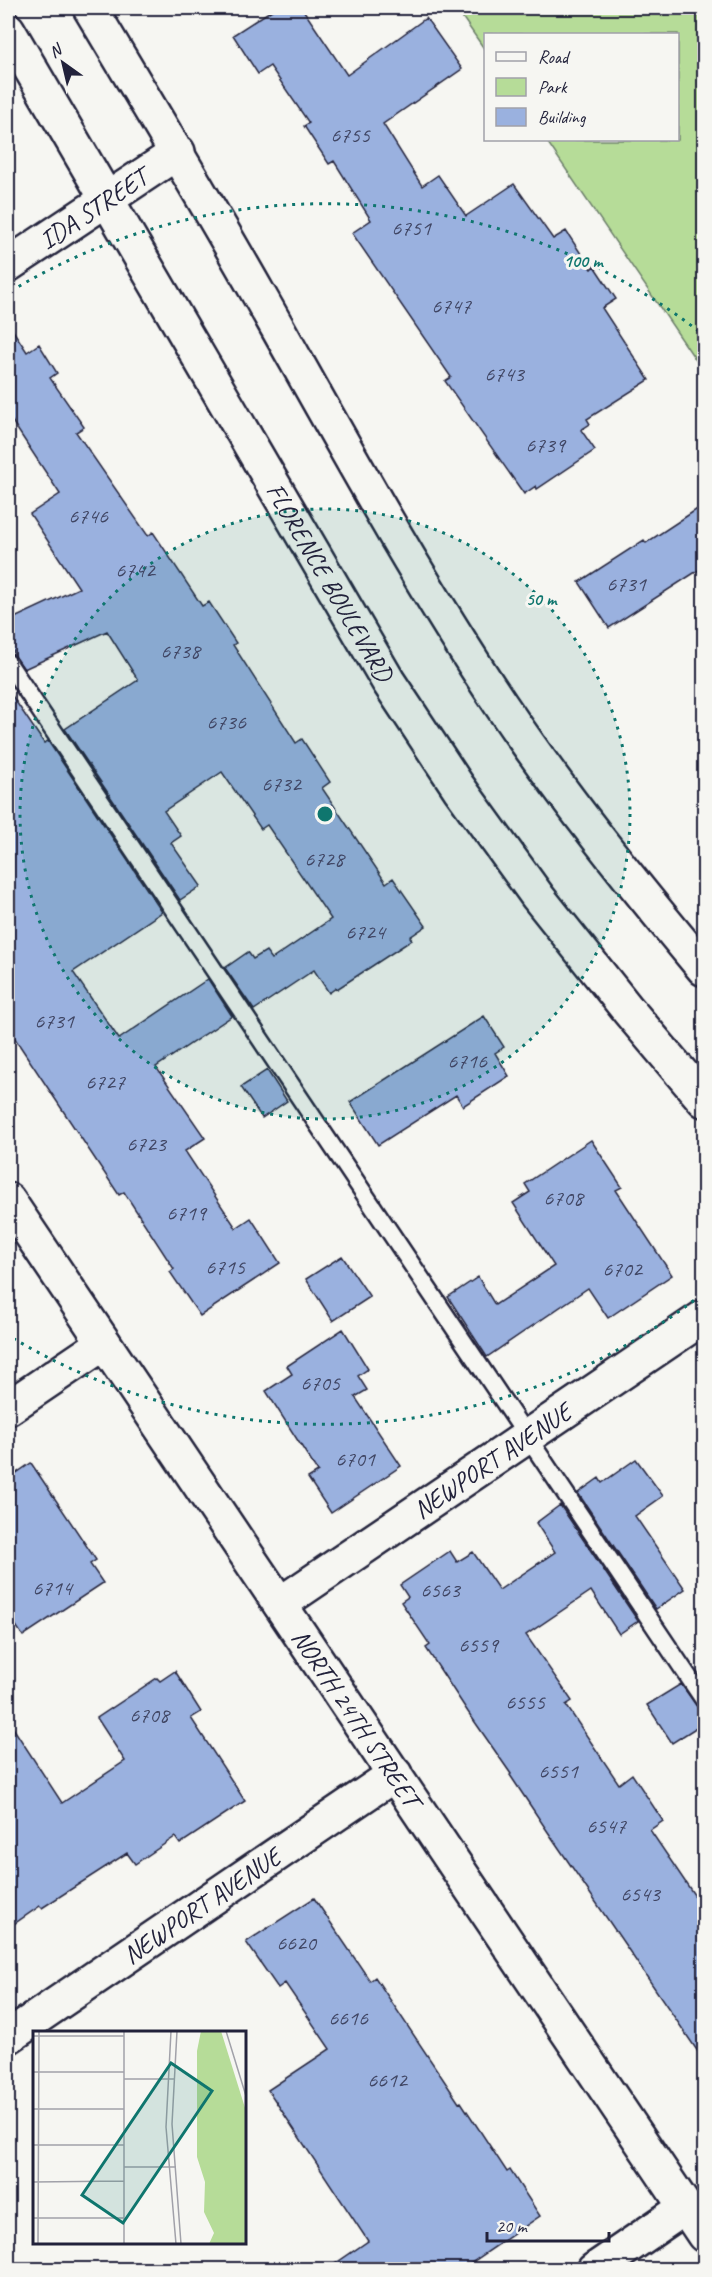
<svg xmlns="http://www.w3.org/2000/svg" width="712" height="2277" viewBox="0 0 712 2277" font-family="Caveat,sans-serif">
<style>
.green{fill:#b6dc98;stroke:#6c7f6a;stroke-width:1.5}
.building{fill:#9ab1df;stroke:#22223b;stroke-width:1.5}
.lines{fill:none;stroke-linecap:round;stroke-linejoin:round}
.lane-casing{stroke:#22223b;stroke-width:21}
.street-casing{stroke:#22223b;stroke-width:38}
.secondary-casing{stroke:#22223b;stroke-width:38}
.lane{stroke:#f6f6f2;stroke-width:16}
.street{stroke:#f6f6f2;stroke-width:33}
.secondary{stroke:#f6f6f2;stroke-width:33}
.ring{fill:none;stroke:#0f766e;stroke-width:3;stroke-dasharray:3 6}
.labels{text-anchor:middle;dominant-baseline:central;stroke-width:6;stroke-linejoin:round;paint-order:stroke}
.number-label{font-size:22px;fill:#404664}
.street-label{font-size:26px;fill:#22223b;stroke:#f6f6f2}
.inset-road{fill:none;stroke:#a1a1a9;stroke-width:1.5}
.view{fill:#0f766e;fill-opacity:0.15;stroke:#0f766e;stroke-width:3}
.inset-edge{fill:none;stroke:#22223b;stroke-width:3}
.centre{fill:#0f766e;stroke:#f6f6f2;stroke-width:3}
.ring-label{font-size:18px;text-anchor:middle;font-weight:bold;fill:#0f766e;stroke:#f6f6f2;stroke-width:6;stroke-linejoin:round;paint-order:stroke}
</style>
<rect width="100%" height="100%" fill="#f6f6f2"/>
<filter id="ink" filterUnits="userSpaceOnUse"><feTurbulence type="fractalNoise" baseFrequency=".0167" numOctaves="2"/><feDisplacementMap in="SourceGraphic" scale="12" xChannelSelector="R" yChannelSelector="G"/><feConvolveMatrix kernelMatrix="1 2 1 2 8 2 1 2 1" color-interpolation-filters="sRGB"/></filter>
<g filter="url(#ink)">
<path class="green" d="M456 8H704V372L546 140H678V34H486L485 50Z"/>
<path class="building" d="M275 8H302L347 75 426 18 462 69 383 124 422 186 438 175 466 216 514 184 553 239 566 231 591 269 594 266 616 299 602 308 649 380 587 419 590 424 581 430 595 450 537 489 536 486 524 494 445 381 451 377 352 233 371 220 334 161 329 164 304 126 309 123 270 66 258 74 233 35Z
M8 323 27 352 39 344 57 373 50 378 84 427 76 432 148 536 153 532 202 606 209 602 236 643 233 645 296 743 302 739 330 782 322 788 386 883 393 878 426 926 410 937 412 940 337 989 336 988 329 993 314 970 254 1010 225 968 248 952 253 959 266 951 272 959 331 919 267 825 261 829 222 772 164 811 181 836 171 843 201 886 180 900 65 729 138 680 107 631 24 669 15 656 8 639V621L79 588 30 514 60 494 8 415Z
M705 504V566L609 628 579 582 644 540 646 543Z
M8 690 44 743 48 741 162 912 73 972 119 1039 208 979 232 1016 156 1067 205 1138 185 1151 236 1228 251 1218 280 1263 200 1316 170 1272 174 1269 124 1192 119 1195 8 1028Z
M484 1016 504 1047 495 1053 509 1076 463 1106 456 1095 378 1145 350 1102Z
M267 1070 287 1101 262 1118 241 1087Z
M591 1140 622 1187 616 1190 672 1275 608 1318 588 1288 487 1357 448 1297 478 1277 495 1305 554 1266 513 1203 530 1192 525 1184Z
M342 1256 370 1297 333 1321 306 1279Z
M343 1329 368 1369 358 1376 367 1390 355 1397 401 1466 331 1513 308 1478 318 1472 266 1391 292 1374 287 1366Z
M636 1459 663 1496 635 1516 685 1589 656 1609 578 1493 599 1478 602 1483Z
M31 1463 96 1560 90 1564 103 1583 23 1636 8 1614V1479Z
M560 1505 638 1621 619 1634 591 1591 526 1635 572 1701 566 1705 619 1784 632 1774 663 1821 650 1830 705 1911V2062L548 1832 510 1775 511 1774 468 1712 426 1648 430 1645 401 1602 408 1597 400 1585 450 1551 457 1562 473 1552 499 1590 555 1552 536 1523Z
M175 1671 201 1712 191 1718 245 1801 180 1844 175 1837 135 1864 127 1853 42 1908 40 1906 8 1928V1720L62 1803 125 1761 97 1718 157 1678 160 1681Z
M681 1684 705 1717V1722L672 1743 647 1705Z
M314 1898 370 1981 375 1977 459 2103 461 2102 507 2172 510 2170 540 2216 461 2270H326L368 2241 268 2090 330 2049 285 1983 278 1988 246 1942Z"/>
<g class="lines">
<defs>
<path id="lane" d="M8 663 704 1700"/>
<g id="street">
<path id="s1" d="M8 265 178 152"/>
<path d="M8 1408 104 1343"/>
<path id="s2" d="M280 1604 704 1317"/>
<path id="s3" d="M8 2037 395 1774"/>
<path d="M594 2270 686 2207"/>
</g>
<g id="secondary">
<path d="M90 8C147 103 204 198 259 295 337 433 413 573 501 705 563 797 633 884 704 969"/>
<path id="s4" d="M8 30 388 681 459 788 538 897 628 1010 704 1100"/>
<path id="s5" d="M8 1200 704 2235"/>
</g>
</defs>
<use href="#lane" class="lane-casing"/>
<use href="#street" class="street-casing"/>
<use href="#secondary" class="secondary-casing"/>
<use href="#lane" class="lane"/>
<use href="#street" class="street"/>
<use href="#secondary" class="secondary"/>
</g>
</g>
<circle cx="325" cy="814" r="305" fill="#0f766e" fill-opacity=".12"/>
<g class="ring">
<circle cx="325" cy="814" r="305"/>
<path d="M701 1295A610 610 0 0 1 11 1337M11 291A610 610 0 0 1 701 333"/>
</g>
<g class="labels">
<g class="number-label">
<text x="350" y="135">6755</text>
<text x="411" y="228">6751</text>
<text x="451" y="306">6747</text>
<text x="504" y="374">6743</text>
<text x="545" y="445">6739</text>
<text x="88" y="516">6746</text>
<text x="135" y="570">6742</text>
<text x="626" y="584">6731</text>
<text x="180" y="651">6738</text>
<text x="226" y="722">6736</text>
<text x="281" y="784">6732</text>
<text x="324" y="859">6728</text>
<text x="365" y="932">6724</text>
<text x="54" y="1021">6731</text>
<text x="467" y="1061">6716</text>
<text x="105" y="1082">6727</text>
<text x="146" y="1144">6723</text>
<text x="563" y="1198">6708</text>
<text x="186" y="1213">6719</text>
<text x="225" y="1267">6715</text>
<text x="622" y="1269">6702</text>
<text x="320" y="1383">6705</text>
<text x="355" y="1459">6701</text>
<text x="52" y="1588">6714</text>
<text x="440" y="1590">6563</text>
<text x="478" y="1645">6559</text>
<text x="525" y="1702">6555</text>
<text x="149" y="1715">6708</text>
<text x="558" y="1771">6551</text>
<text x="606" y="1826">6547</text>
<text x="640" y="1894">6543</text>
<text x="296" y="1943">6620</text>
<text x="348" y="2018">6616</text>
<text x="387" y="2080">6612</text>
</g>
<g class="street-label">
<text stroke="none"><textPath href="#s1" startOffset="102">IDA STREET</textPath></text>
<text stroke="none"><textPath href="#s4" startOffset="639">FLORENCE BOULEVARD</textPath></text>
<text stroke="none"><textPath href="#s2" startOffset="256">NEWPORT AVENUE</textPath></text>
<text stroke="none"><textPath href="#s5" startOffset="624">NORTH 24TH STREET</textPath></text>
<text stroke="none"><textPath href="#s3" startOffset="234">NEWPORT AVENUE</textPath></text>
</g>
</g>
<g transform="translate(33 2031)">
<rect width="213" height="213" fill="#f6f6f2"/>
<path d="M168 0H188L213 80V213H176L181 202 171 181 172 151 164 126V20Z" fill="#b6dc98"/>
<path class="inset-road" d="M138 0 133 96 143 213M144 0 139 93 148 213M193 0 213 65M0 5H91M0 41H91M91 48H142M0 78H91M0 114H91M91 136H143M0 151 91 150M0 187H91M5 213 6 0M91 213V0"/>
<path class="view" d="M138 32 179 60 90 192 49 164Z"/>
<rect width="213" height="213" class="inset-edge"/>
</g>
<circle cx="325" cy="814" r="9" class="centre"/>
<g class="ring-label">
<text x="583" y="267">100 m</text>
<text x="541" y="605">50 m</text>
</g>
<rect width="712" height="2277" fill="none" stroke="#f6f6f2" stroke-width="30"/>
<rect x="15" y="15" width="682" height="2247" fill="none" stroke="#22223b" stroke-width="2" filter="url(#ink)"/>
<rect x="484" y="33" width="195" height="108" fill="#f6f6f2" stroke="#a1a1a9" stroke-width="1.5"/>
<rect x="496" y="52" width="30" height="9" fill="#f6f6f2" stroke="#a1a1a9" stroke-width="1.5"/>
<text x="538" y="63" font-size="18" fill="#22223b">Road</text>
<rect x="496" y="78" width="30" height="18" fill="#b6dc98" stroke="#a1a1a9" stroke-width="1.5"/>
<text x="538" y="93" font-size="18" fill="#22223b">Park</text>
<rect x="496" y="108" width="30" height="18" fill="#9ab1df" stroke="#a1a1a9" stroke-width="1.5"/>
<text x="538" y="123" font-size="18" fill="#22223b">Building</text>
<g transform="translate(63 63) rotate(326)" stroke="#f6f6f2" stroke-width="4.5" paint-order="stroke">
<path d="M0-4.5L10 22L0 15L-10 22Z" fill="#22223b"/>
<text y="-9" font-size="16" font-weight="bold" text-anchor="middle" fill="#22223b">N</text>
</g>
<path d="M487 2232v9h122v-9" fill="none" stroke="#22223b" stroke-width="3"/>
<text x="496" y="2232" font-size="18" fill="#22223b" stroke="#f6f6f2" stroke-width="4.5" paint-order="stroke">20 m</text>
</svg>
